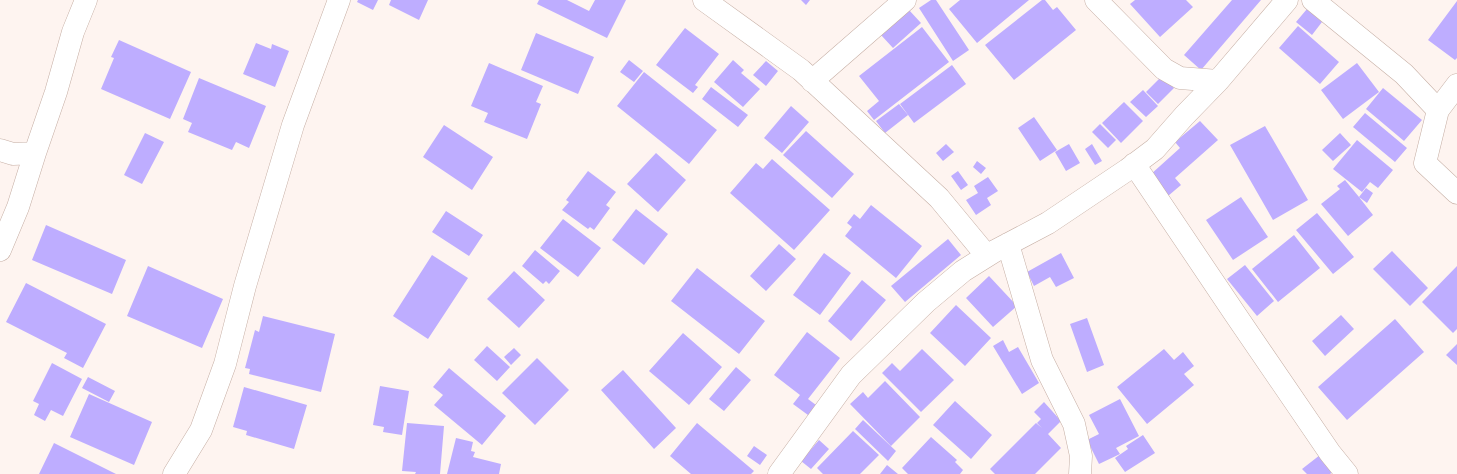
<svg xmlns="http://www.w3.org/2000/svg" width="1457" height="474" viewBox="0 0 1457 474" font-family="Montserrat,sans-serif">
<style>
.building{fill:#beadff}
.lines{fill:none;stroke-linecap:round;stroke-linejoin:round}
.minor-casing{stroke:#c6afa5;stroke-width:23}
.minor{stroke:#fff;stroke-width:22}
</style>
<rect width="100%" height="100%" fill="#fef4f0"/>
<path class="building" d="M358 0H378L373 10 357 2Z
M391 0H428L419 20 389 5Z
M539 0H567L589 11 595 0H626L607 38 537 4Z
M801 0H810L806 5Z
M931 0H936L969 50 953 61 919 8Z
M960 0H1029L977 43 949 9Z
M1042 0H1045L1053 10 1057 7 1076 30 1014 80 985 45Z
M1135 0H1186L1193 7 1160 37 1130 4Z
M1232 0H1261L1201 70 1184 55Z
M1457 1V58L1455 60 1428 40Z
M1307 9 1322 22 1312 35 1296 22Z
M909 10 921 23 893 48 881 35Z
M1298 26 1339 62 1320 84 1279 48Z
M922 27 949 62 874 120 867 111 879 101 859 76Z
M685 28 719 54 695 85 698 87 693 93 656 65Z
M536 33 594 57 578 94 521 70Z
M119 40 191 72 170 119 101 89 114 58 111 57Z
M256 43 271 49 272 44 289 51 275 87 243 74Z
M629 60 643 71 634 82 620 72Z
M733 60 744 70 741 73 760 89 743 107 714 82Z
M766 61 778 71 766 86 753 75Z
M489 63 543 86 536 102 541 104 527 139 484 122 488 113 471 106Z
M1357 63 1379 92 1343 119 1321 90Z
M952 65 966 84 914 123 900 104Z
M644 72 717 130 689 164 617 106Z
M1162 76 1174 88 1158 104 1146 92Z
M199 78 266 106 249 148 236 142 232 150 188 132 192 123 183 119Z
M711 87 748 115 738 127 702 99Z
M1383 88 1422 120 1404 141 1366 109Z
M1143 90 1158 106 1146 117 1130 102Z
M1124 102 1143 121 1121 143 1102 123Z
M899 104 908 115 885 133 876 121Z
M791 106 809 122 782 153 764 138Z
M1365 113 1407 148 1395 162 1353 127Z
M1034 117 1057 150 1040 161 1018 128Z
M1200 121 1218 140 1175 178 1181 185 1168 196 1150 175 1180 148 1175 142Z
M1100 124 1116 140 1108 148 1092 132Z
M444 125 493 157 472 190 423 157Z
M1265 126 1308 200 1273 220 1230 145Z
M806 131 854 174 832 198 783 155Z
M145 133 164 142 142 184 124 175Z
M1340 133 1351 145 1333 161 1322 150Z
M1357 140 1393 170 1378 188 1370 182 1362 192 1333 169Z
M946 144 954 152 943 161 936 153Z
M1069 144 1080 163 1066 171 1055 152Z
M1092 144 1102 161 1095 165 1085 149Z
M656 153 686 180 658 212 627 184Z
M772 159 830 210 794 250 730 193 756 163 763 169Z
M977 161 986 168 981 174 973 167Z
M588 171 616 192 606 205 610 208 594 230 590 227 588 229 562 210 569 202 566 200Z
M958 171 968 185 961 190 951 176Z
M988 177 998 191 987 198 991 205 976 215 966 200 978 193 974 186Z
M1345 180 1359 197 1366 188 1373 193 1367 203 1359 197 1373 215 1348 236 1321 204 1340 189 1337 186Z
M1241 197 1268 237 1233 260 1206 220Z
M871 205 922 246 896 278 845 236 852 227 847 223 854 214 860 219Z
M636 209 668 234 644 265 612 240Z
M446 211 483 235 469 256 432 232Z
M1317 213 1354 257 1333 274 1296 230Z
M563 219 601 248 578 277 540 248Z
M46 225 126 260 112 294 32 260Z
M1294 235 1320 268 1278 302 1252 269Z
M948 239 961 255 905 302 891 286Z
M779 244 796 259 766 291 750 276Z
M535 250 560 271 549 284 546 281 543 284 522 266Z
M1392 251 1428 288 1410 306 1373 269Z
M824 253 851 273 820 315 793 295Z
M1061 253 1074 278 1056 287 1050 277 1034 286 1027 272Z
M432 255 468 278 428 339 393 316Z
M1245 265 1274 301 1257 316 1227 279Z
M148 266 223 299 202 348 127 316Z
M1457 266V329L1453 333 1422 302Z
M697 268 765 321 739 354 671 301Z
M514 271 545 300 519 328 487 299Z
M989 276 1017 306 993 327 966 298Z
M862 280 886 300 851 341 828 321Z
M26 283 106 324 83 368 64 358 67 353 6 322Z
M956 305 991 338 965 366 930 333Z
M1341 315 1354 329 1325 356 1312 341Z
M263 316 335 334 321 392 249 374 250 369 245 368 255 330 259 332Z
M1087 318 1104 365 1087 372 1070 324Z
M1395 319 1424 352 1347 420 1318 387Z
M807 332 840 358 808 399 816 405 808 415 793 404 800 395 774 375Z
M683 333 722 367 689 405 649 371Z
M1003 340 1009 352 1018 347 1039 383 1022 394 993 346Z
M1457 344V365L1446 355Z
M487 346 510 367 497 381 474 360Z
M514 348 521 355 511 365 504 357Z
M922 349 954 380 921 412 882 373 892 363 900 371Z
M1164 349 1174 360 1183 352 1194 366 1184 374 1194 385 1147 424 1117 387Z
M537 358 569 390 535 425 502 393Z
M52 363 82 379 63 416 51 410 45 421 34 415 39 404 33 401Z
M736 367 751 380 724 411 709 399Z
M449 368 506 416 482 445 434 405 443 395 433 387Z
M623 370 676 428 654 449 601 390Z
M88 377 115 391 109 402 82 388Z
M885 381 920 417 891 446 850 404 863 392 868 398Z
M380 386 409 391 402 435 383 432 384 427 373 425Z
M244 387 307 405 294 449 246 435 247 431 233 427Z
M89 394 152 422 134 465 70 437Z
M1120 399 1139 436 1116 448 1120 454 1099 464 1087 440 1099 434 1089 415Z
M955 401 992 435 971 459 933 425Z
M1044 402 1061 421 1048 434 1061 448 1035 474H995L990 469 1036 423 1042 428 1037 423 1041 419 1034 412Z
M863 420 896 451 888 461 855 429Z
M407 423 444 426 440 474H415L416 472 402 471Z
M697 423 754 471 751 474H691L670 456Z
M853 431 879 455 860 474H823L817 468Z
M1143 435 1155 453 1125 472 1115 458 1128 449 1126 446Z
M931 437 957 460 955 462 963 470 960 474H908L902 468Z
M456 438 473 442 471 451 475 452 473 457 501 464 499 474H447Z
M819 440 829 449 811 469 801 461Z
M54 443 116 474H39Z
M754 446 767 455 760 465 747 456Z
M1320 455 1333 472 1330 474H1307L1302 469Z
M887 465 898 474H880Z"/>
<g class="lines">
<defs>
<path id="minor" d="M704 0 801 70 939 198 987 256
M1096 0 1164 69 1180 78 1218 81
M1313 0 1404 74 1438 110 1425 163 1457 193
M812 81 905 0
M1438 110 1457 85
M0 150 13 154 35 153 56 92 73 32 86 0
M1134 164 1235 314 1330 453 1347 474
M1008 244 1042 360 1074 424 1081 456 1080 474
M0 250 18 207 35 153
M174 474 201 430 225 364 245 286 293 125 339 0
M779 474 851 375 926 302 963 271 995 251 1048 223 1127 170 1155 149 1184 116 1218 81 1287 0"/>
</defs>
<use href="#minor" class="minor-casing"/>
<use href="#minor" class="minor"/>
</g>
</svg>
